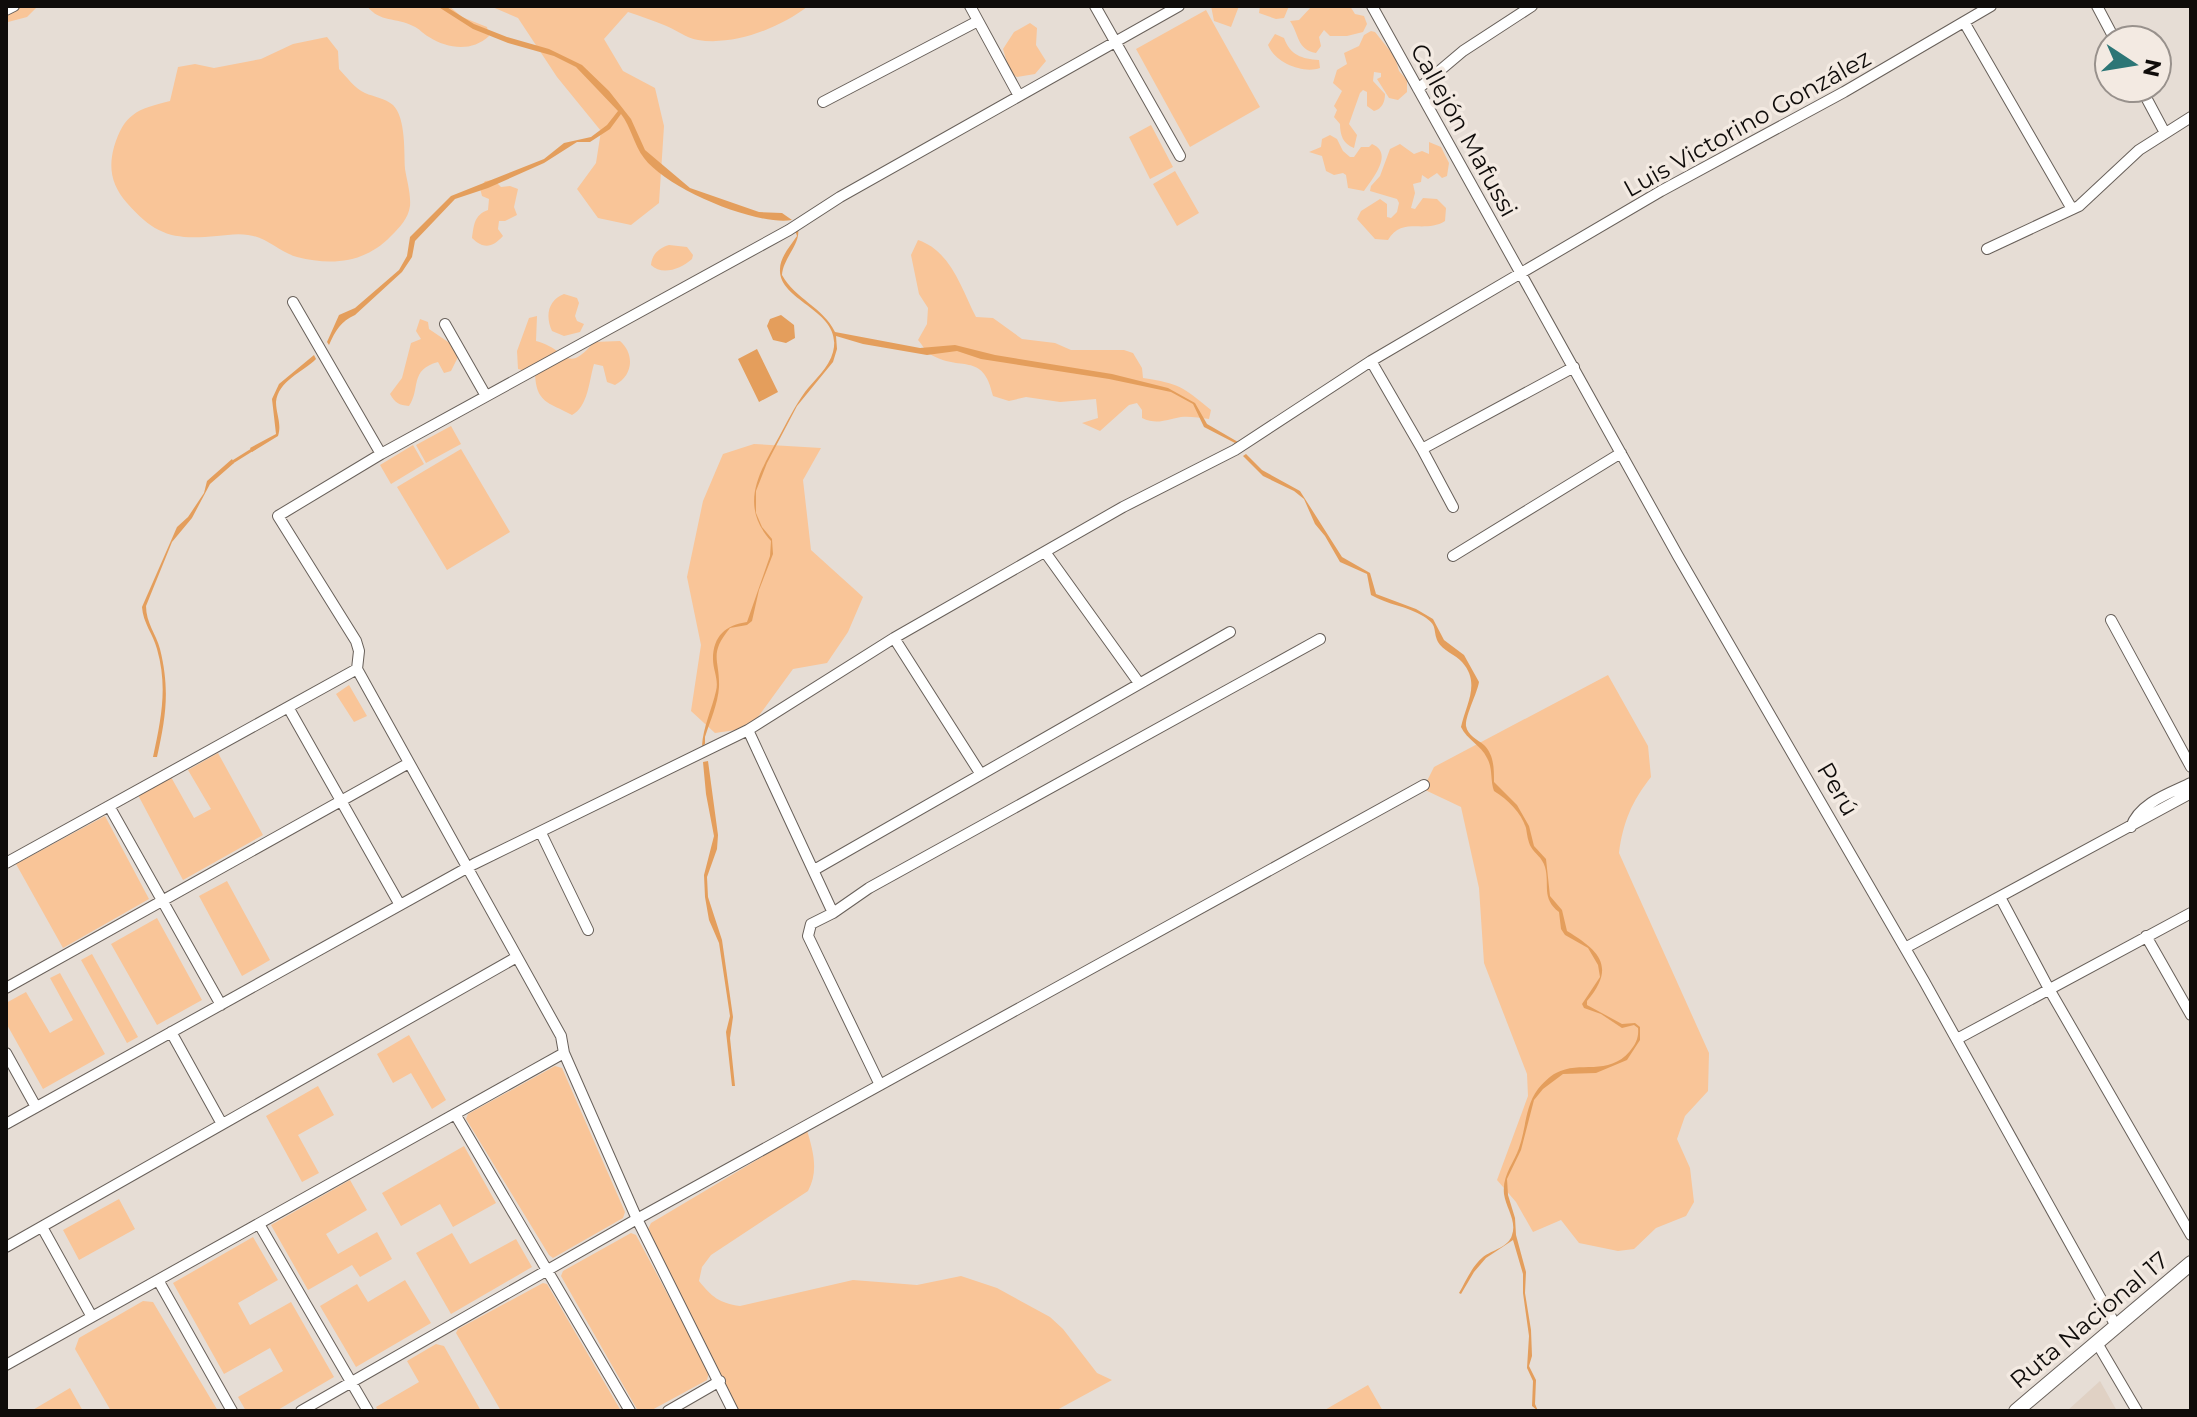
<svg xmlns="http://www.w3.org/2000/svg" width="2197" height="1417" viewBox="0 0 2197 1417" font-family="Montserrat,sans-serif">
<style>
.built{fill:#e0d1c4}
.green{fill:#f9c598}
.water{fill:#e49e5c}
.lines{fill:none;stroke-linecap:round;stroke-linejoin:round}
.stream{stroke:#e49e5c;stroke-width:3}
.street-casing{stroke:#68605a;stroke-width:12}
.secondary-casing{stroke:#68605a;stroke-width:16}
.street{stroke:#fff;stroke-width:10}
.secondary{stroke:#fff;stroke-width:14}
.labels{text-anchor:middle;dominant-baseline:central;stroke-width:7;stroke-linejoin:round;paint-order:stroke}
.street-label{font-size:24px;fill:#0f0c0a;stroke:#f3eae2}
</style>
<rect width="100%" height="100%" fill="#e6ddd5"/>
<path class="built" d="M2100 1381 2117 1411H2067Z"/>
<path class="green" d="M6 6H38L27 17 8 22Z
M367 6H449L462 17 487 27 489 36C472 52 448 49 429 37 423 34 419 28 413 26 396 17 380 23 367 6Z
M490 6H808C780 28 734 46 698 40 686 38 675 29 664 25 652 20 640 16 628 12L604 39 623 71 655 88 664 126 659 203 631 225 598 218 577 189 596 163 601 131 557 77 518 18Z
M1211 6H1239L1231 27 1214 21Z
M1260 6H1289L1284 18 1276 19 1259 13Z
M1312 6H1350L1355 14 1364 16 1367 24 1363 32 1347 36H1330L1324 30 1319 37 1321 46 1316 53C1297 50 1299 34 1290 21L1299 20Z
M1206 10 1260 107 1190 147 1136 49Z
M1030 23 1037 28 1036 45 1046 61 1035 74 1017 77 1010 73 1003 49 1014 32Z
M1371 31 1375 32 1395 57 1399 71 1407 80V92L1398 100 1389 98 1377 79 1381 77V73L1374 72 1373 81 1385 94C1385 102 1382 109 1374 111L1367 106V92L1363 90 1360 93 1349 124 1357 135 1354 148C1343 144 1340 135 1340 124L1334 117 1337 110 1334 106 1342 91 1333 83 1337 70 1347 64 1344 53 1359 46 1364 35Z
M1275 34 1284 38C1290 55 1302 59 1319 60L1320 68C1303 74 1275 63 1268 45Z
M327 37 338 51 339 69C346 76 355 89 365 93 374 97 385 98 393 105 406 118 404 152 405 169 407 181 411 194 410 206 408 219 400 227 391 236 365 263 332 266 297 257 279 252 267 237 248 235 238 233 227 235 217 236 174 240 156 236 127 203 112 186 108 169 114 147 124 114 137 109 170 101L178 67 195 64 214 68 261 59 293 44Z
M1151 125 1173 167 1150 179 1129 137Z
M1330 135 1337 139 1343 151 1350 157H1354L1361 147H1369L1372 144C1394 153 1373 178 1364 191L1348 188 1346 175 1343 173 1334 175 1326 171 1322 156 1309 152 1321 147 1322 139Z
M1429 142 1441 147 1449 163 1447 176 1442 178 1437 173 1428 179 1422 175 1421 182 1413 184 1415 193 1411 208 1415 209 1423 198 1437 199 1446 208 1445 221C1425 234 1402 216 1388 240L1375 239 1357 219 1361 211 1380 199 1387 204V217L1391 218 1397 212 1399 203 1397 199 1370 191 1371 186 1380 176 1390 149 1400 144 1414 154 1422 151 1429 154Z
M1175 171 1199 213 1177 226 1153 184Z
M494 180 501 187 510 186 518 189 514 207 517 215 505 221H499L498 229 503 236C493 247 484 250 472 238 474 225 474 215 488 210L489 199 482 196 480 188 485 181Z
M918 240C951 251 961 288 976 317L993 318 1022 339 1055 343 1071 350H1124L1133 353 1142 368 1143 378C1180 384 1182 386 1211 410L1209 419C1200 418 1190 416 1181 417 1165 420 1157 425 1142 418V410L1137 403 1129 405 1100 431 1082 423 1098 418 1096 399 1060 402 1026 397 1009 401 993 396C983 350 960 373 930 354 925 351 922 344 918 340L927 324 928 308 919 294 911 255Z
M669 245 687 247 693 255 692 259C681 269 662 276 651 265 652 254 659 248 669 245Z
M564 294 577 298 579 303 575 316 577 321 584 324 580 332 564 336 552 331C545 316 548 300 564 294Z
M537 316 536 341C568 349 565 376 594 342L620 341C635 354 633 376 615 385L607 382 603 366 594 364C589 381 588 407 572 415 548 402 536 403 535 373L518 369 517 351 529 318Z
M420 319 428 322 429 329 451 344 458 357 451 371 444 373 438 362C409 370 421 388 409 406 399 405 395 403 390 394L402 378 411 343 421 339 416 331Z
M451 426 461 444 426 463 416 445Z
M754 444 821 448 803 480 811 550 863 597 848 632 827 663 793 669 750 728 715 733 691 711 701 645 687 577 703 501 723 454Z
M413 445 424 464 391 484 380 465Z
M461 449 510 532 447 570 397 487Z
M1608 675 1648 746 1651 777C1632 801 1623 822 1619 853L1709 1053 1708 1091 1685 1116 1677 1139 1690 1168 1694 1202 1686 1216 1656 1228 1634 1249 1618 1251 1579 1243 1561 1220 1533 1232 1516 1202 1497 1180 1528 1096 1527 1074 1484 963 1479 888 1461 807 1423 789 1434 767Z
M349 685 367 716 354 722 336 694Z
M218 753 263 835 183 880 138 795 171 777 194 818 211 809 188 770Z
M105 816 149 899 63 948 16 864Z
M227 881 270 960 242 976 199 896Z
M157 918 202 1000 157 1025 111 944Z
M92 954 138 1037 127 1043 81 960Z
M60 973 105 1054 43 1089 6 1023V1003L26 992 50 1033 73 1020 50 978Z
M409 1035 446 1100 432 1109 411 1073 393 1083 377 1054Z
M555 1066 562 1068 625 1212 623 1218 553 1258 549 1255 466 1119 468 1114Z
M318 1086 334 1115 298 1135 319 1173 302 1182 266 1116Z
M807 1130C813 1151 819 1171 808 1191L711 1255 702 1267 699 1281C712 1297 719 1303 740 1306L853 1280 917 1285 961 1276 997 1288 1050 1317 1063 1329 1097 1373 1112 1380 1055 1411H739L648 1229 651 1223Z
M464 1146 496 1203 453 1227 440 1204 401 1226 382 1193Z
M350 1180 367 1210 326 1234 338 1254 377 1232 392 1259 360 1277 352 1265 308 1290 271 1225Z
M119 1199 135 1229 79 1260 63 1230Z
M452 1233 470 1264 516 1239 532 1267 451 1314 416 1253Z
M631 1233 636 1235 709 1372 707 1380 650 1411H638L561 1276 563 1271Z
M253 1237 278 1280 238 1303 250 1325 291 1302 334 1377 276 1411H246L238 1397 283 1371 270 1348 224 1374 173 1283Z
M405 1280 431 1323 356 1367 320 1306 357 1284 368 1302Z
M543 1283 547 1284 621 1411H501L456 1333 458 1329Z
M143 1301 153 1302 218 1411H111L75 1349 79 1338Z
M436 1344 444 1346 481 1411H378L376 1407 419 1382 407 1361Z
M1368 1385 1383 1411H1323Z
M70 1388 83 1411H31Z"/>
<path class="water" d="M437 6H445L474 24 507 37 549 49 582 65 609 91 631 119 645 150 690 188 759 212 782 213 792 220C756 226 667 189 644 158 634 145 631 127 621 114L610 129 590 142H577L544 163 488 188 455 199 415 241 412 257 402 272 355 315C341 321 335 331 329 345L327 342 339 315 355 308 399 270 407 256 410 237 451 196 544 159 564 143 591 137 607 125 618 111 576 67 554 56 508 43 473 29Z
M798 228C801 244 783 258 782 275 795 299 823 307 835 332L920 348 955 345 995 355 1112 374 1168 388 1195 403 1207 424 1238 442 1235 443 1204 427 1193 404 1171 392 1109 379 981 359 957 351 927 355 863 344 836 336 837 349 833 362 797 406 767 463 756 491V513L762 527 772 539 773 554 759 590 752 621 747 625 730 628C708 655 720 659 719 687 718 704 710 721 705 737V744L702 746C703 727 712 709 716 691 719 680 713 670 713 659 713 636 726 625 747 622L770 556 771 541C738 504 760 472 780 435 788 420 795 406 805 392 814 380 829 368 833 352 844 310 778 302 780 269 780 257 791 245 797 236L795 230Z
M781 315 794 325 795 338 786 343 773 340 767 326 770 319Z
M757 349 778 392 759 402 738 359Z
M314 355 316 359C303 372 278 381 276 402 276 414 282 424 278 436L252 452 250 448 276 434 272 399 279 384Z
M1246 454 1262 470 1300 491 1342 557 1370 573 1376 594 1416 609 1433 619 1444 640 1464 655 1479 682C1477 694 1465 716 1466 726 1468 736 1477 739 1484 745 1494 755 1494 768 1494 782L1517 805 1529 826 1534 846 1546 859 1550 896 1562 910 1567 931C1600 951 1616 967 1587 1001V1005L1622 1024 1635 1023 1640 1027V1040L1627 1060 1596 1073 1563 1074 1543 1089 1534 1100 1521 1150 1507 1179 1508 1195 1515 1218 1516 1235 1526 1272 1525 1293 1531 1330 1532 1356 1529 1366 1536 1380 1535 1404 1538 1411 1532 1406 1533 1381 1527 1368 1529 1336 1523 1293V1274L1513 1240 1486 1258 1474 1272 1461 1294 1459 1293C1466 1281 1472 1266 1483 1257 1492 1250 1509 1247 1512 1235 1517 1221 1506 1208 1504 1194 1502 1175 1514 1163 1519 1148 1526 1129 1525 1106 1538 1089 1542 1084 1550 1076 1556 1073 1580 1060 1608 1077 1630 1051 1636 1044 1639 1037 1638 1028L1634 1025 1622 1028 1601 1014 1584 1008 1582 1004 1600 977 1598 965 1588 948 1565 935 1561 929 1559 912C1541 898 1550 885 1545 867 1542 857 1535 854 1531 847 1528 842 1527 834 1526 828 1521 812 1508 800 1494 791 1490 780 1493 768 1487 758 1481 745 1467 740 1461 727 1466 704 1481 683 1462 662 1456 655 1442 650 1438 642 1432 629 1439 626 1423 616 1407 606 1388 605 1371 595L1367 574 1340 562 1325 536 1315 524 1304 499 1294 491 1263 476 1243 456Z
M232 459 234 463 210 484 192 518 172 542 146 606C146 623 156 634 160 649 170 689 166 717 157 757H153C161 720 168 687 157 649 153 634 143 623 142 607L177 527 188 517 204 493 207 481Z
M708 761 718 835 717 849 707 877 708 897 722 940 733 1017 730 1038 735 1086H732L726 1032 730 1016 719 943 709 920 705 897 704 875 714 836 706 794 703 762Z"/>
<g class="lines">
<path class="stream" d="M231 463 255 448"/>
<defs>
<path id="street" d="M970 6 1019 96
M1095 6 1180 156
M1372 6 1678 556 1924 981 2116 1326
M2097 6 2115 40
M6 10 14 6
M1964 22 2072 209
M2141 88 2165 133
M1418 89 1463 51 1532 6
M823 102 978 21
M1987 249 2079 206 2139 150 2191 117
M293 302 381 454
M445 324 486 396
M1371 361 1422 449 1574 367
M1422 449 1453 507
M1045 552 1139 683
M1453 556 1621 453
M2111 620 2191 767
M894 638 980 773
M288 707 400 905
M748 730 833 913
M109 806 221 1005
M2131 827C2139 803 2170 793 2191 783
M541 833 588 930
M6 863 357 669
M814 870 1230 632
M2000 897 2049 989 2191 1235
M2146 936 2191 1015
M1905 948 2191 793
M6 988 409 763
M171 1032 222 1124
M1957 1039 2191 913
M6 1053 36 1107
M880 1085 808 936 811 924 833 913 869 888 1320 639
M455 1114 630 1411
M6 1124 474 864 748 730 894 638 1123 507 1235 450 1371 361 1661 191 1844 92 1991 6
M259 1224 368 1411
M42 1227 92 1317
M6 1247 517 957
M158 1280 232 1411
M2097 1343 2137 1411
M6 1365 564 1053
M301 1411 637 1219 1424 785
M668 1411 720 1381
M733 1411 637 1219 564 1053 561 1036 357 669 359 651 356 641 278 516 381 454 789 230 840 197 1179 6"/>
<path id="secondary" d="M2016 1411 2191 1263"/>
</defs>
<use href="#street" class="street-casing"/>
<use href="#secondary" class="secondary-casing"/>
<use href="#street" class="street"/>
<use href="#secondary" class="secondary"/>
</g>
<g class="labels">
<g class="street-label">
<text transform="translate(1747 123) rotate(-29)">Luis Victorino González</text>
<text transform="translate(1464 130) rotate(61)">Callejón Mafussi</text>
<text transform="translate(1838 789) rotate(60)">Perú</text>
<text transform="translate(2089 1320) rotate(-40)">Ruta Nacional 17</text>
</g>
</g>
<rect width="2197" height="1417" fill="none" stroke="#0f0c0a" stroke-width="16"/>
<g transform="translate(2133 64) rotate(102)"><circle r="38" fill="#f3eae2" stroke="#98918c" stroke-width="2"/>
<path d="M0-6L14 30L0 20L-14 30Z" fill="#2c7676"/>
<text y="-12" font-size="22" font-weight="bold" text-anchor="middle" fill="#0f0c0a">N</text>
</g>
</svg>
